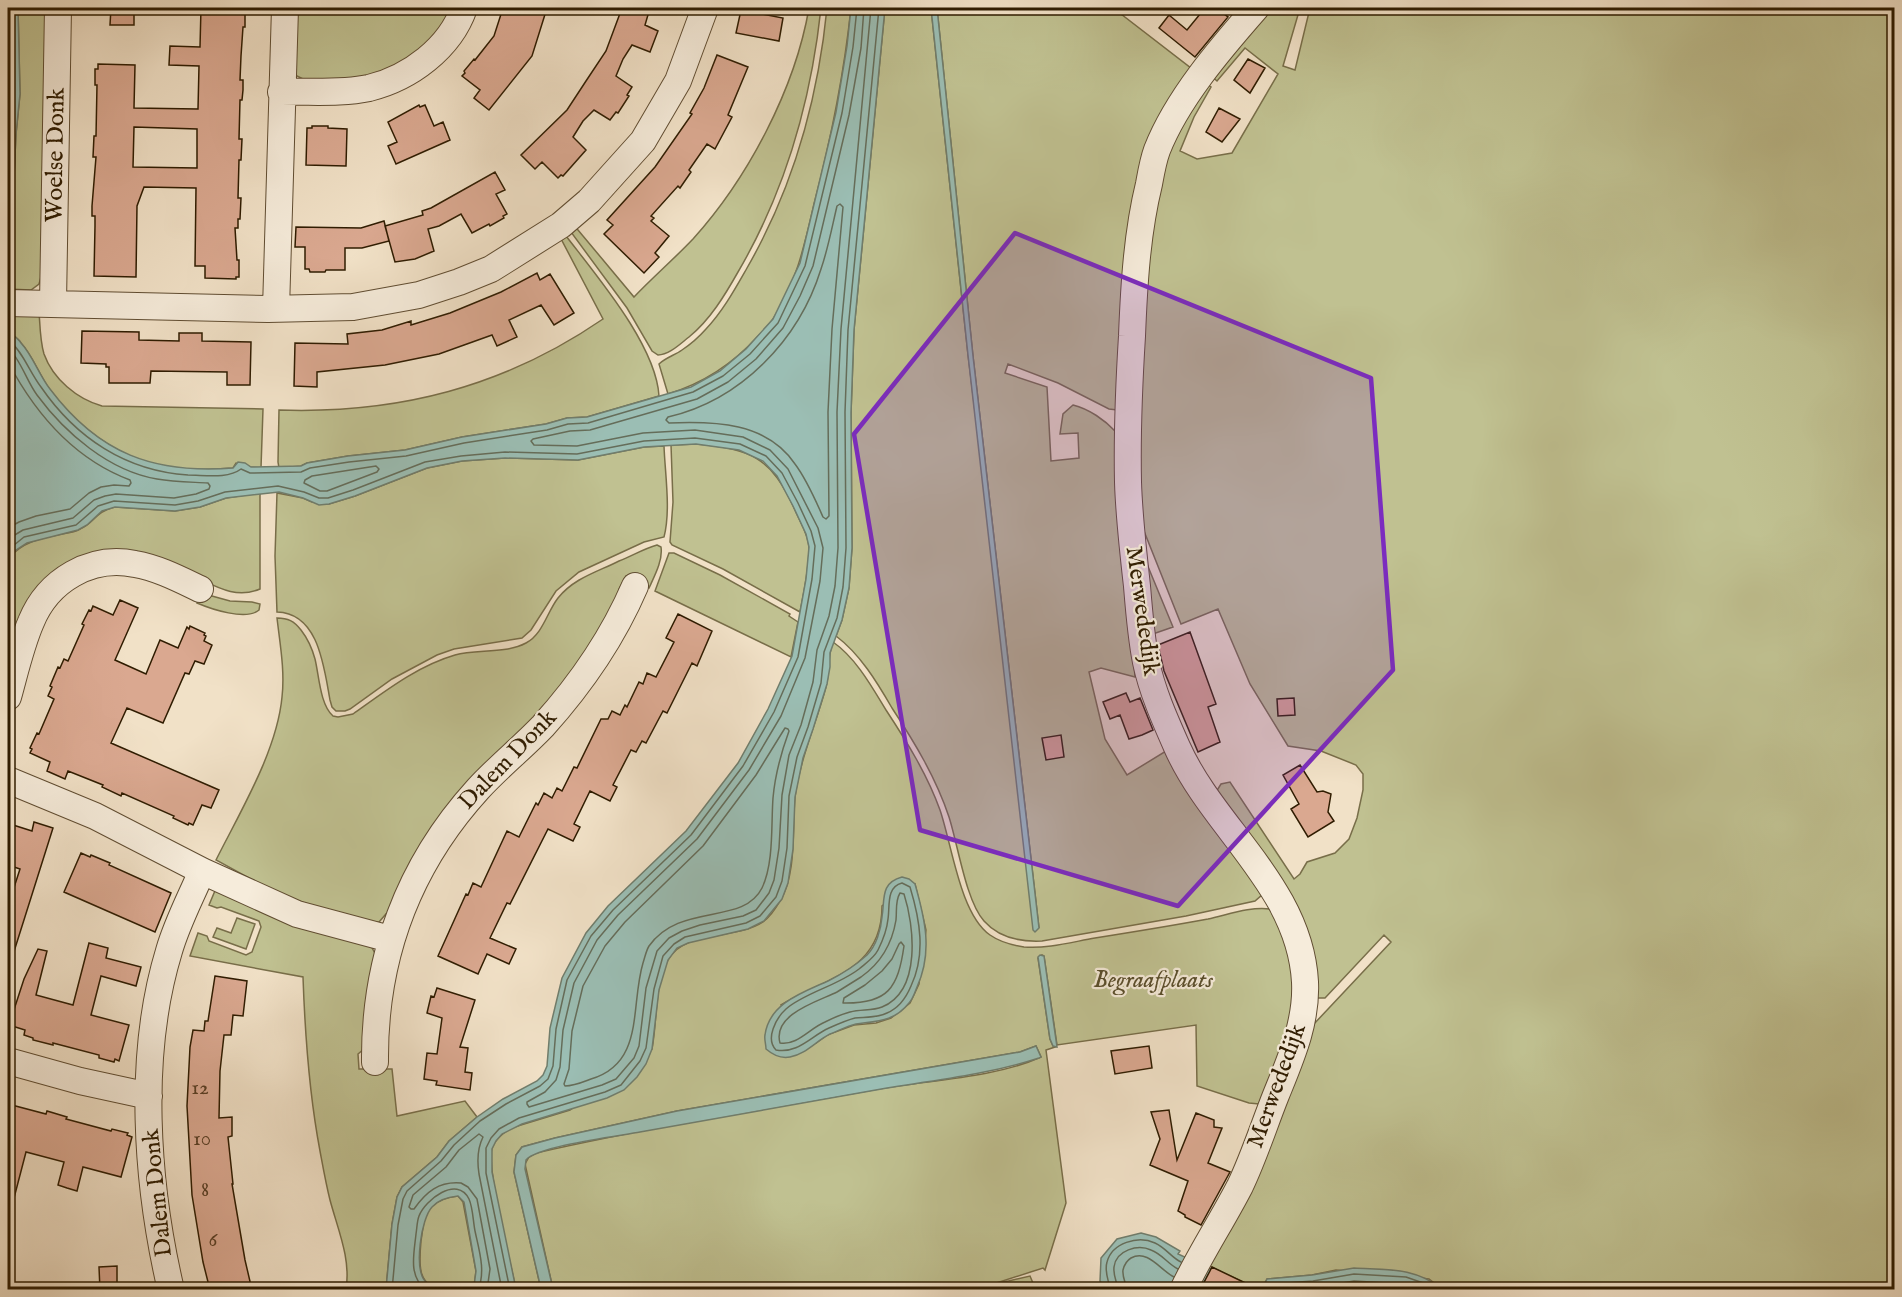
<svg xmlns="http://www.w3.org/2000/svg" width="1902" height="1297" viewBox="0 0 1902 1297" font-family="'IM FELL English',serif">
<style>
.green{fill:#c0c191;stroke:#786e49;stroke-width:1.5;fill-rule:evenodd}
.water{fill:#9bbeb4;stroke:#707d6c;stroke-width:1.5}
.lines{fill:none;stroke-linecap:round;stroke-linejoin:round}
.shore{stroke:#656d5a;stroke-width:1.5}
.building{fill:#daa890;stroke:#2f1c01;stroke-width:1.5;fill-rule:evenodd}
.street-casing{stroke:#604d32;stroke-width:28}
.street{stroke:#f6ecdb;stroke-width:26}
.marked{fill:#7b2cbf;fill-opacity:0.2;stroke:#7b2cbf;stroke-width:4.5;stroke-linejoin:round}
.labels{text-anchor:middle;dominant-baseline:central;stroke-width:4.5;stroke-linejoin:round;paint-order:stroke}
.number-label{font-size:21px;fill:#5a3f25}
.street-label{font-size:24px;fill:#2f1c01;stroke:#f6ecdb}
.park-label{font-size:24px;font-style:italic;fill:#5a4e2c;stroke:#f6ecdb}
</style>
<rect width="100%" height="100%" fill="#f1e1c7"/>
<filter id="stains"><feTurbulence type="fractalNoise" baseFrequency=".00333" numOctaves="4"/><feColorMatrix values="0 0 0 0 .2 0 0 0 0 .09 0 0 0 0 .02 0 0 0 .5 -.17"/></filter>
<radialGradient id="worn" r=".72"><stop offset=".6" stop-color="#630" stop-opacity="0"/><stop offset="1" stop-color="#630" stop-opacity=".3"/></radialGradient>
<path class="green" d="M18 8H51L41 277 39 284 31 290 8 289V270L12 257V219L16 134 20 94Z
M296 8H455L446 26 415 55 389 71 349 82 305 80 295 75Z
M809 8H821C811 101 786 190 738 272 725 295 710 320 689 337 680 344 669 355 658 355L652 351 627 308 568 228 573 224 634 297C653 277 674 259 693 239 748 178 795 89 809 8Z
M827 8H851C844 74 831 139 814 204 805 243 796 285 773 319 769 325 763 331 758 336 733 364 704 383 668 394L659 364C665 358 675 355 682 350 691 344 699 337 706 329 723 311 735 289 747 268 793 188 818 99 827 8Z
M885 8H931L968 355 1039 928 973 356 937 8H1123L1121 14 1196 72 1177 99 1117 410 1109 409 1058 383 1008 364 1005 373 1047 387 1051 461 1079 458 1078 433 1060 434 1063 414 1073 405C1089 409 1105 420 1116 432L1135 677 1101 668 1089 672 1105 739 1127 775 1166 751 1263 894 1255 901 1186 916 1042 941C1021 942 999 938 984 921 966 901 958 845 949 817 936 778 915 743 892 708 877 682 860 654 836 636L842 620 849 588 852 548 851 413 854 330Z
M1265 8H1300L1283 66 1295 70 1310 8H1894V1289L1443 1290 1429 1279 1336 1270 1312 1275 1267 1279 1262 1289 1260 1290 1207 1265 1313 1025 1391 942 1384 935 1325 998H1317L1216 792 1221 784 1230 782 1294 879 1300 874 1307 862 1335 853 1349 839 1357 818 1363 790V774L1356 765 1321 751 1288 746 1250 684 1218 609 1181 624 1140 521 1136 495 1143 276 1161 164 1204 82 1211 87 1194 117 1180 151 1197 159 1232 153 1278 74 1245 48 1217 81 1209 74Z
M563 232C594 273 656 344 659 396L587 417 567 418 546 424 462 437 405 450 348 456 307 463 301 466 279 468 278 462 279 410C398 414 504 387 603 319L559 235Z
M39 311C40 325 40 341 44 354 53 379 77 399 102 406L263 409 261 468 251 467 236 463 233 468C208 470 180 471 156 465 113 454 76 425 50 390 39 375 33 356 21 343 18 338 12 335 8 331V312Z
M696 444C752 449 771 457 795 510 800 522 809 535 809 548 809 569 804 591 800 612L723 569 672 545 670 542 673 502 671 445Z
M664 446C665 474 671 510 664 537L644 542 579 572 556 591 531 630 522 638 454 649 437 655 392 679 350 709 345 711H336L332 707 330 700C324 668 319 613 277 612L275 556 277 493 303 498 312 502 329 504 355 496 427 468 462 461 505 458 578 460 644 447Z
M260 493V589C227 603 202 574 172 569 145 564 117 562 90 558L8 670V559C22 542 41 538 62 534 68 533 75 532 80 529 96 522 94 512 115 507L175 511 200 507 226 498Z
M657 545 661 547C663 560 655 575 649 588L626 576 619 589 622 598 607 624 391 916 386 914 379 922 373 923 307 904 273 891 216 860C240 812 277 751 282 697 285 671 280 644 277 618 288 618 294 621 301 630 308 639 312 648 315 659 319 675 320 705 333 716L338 717 353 714C384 692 417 666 455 655 477 649 505 654 526 643 543 634 547 612 558 598 574 578 597 572 619 561 632 556 643 549 657 545Z
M1142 552 1173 627 1150 635Z
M669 553H674L720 575 790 614 789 616 798 622 791 657 655 591Z
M201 593 230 601 252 602 260 604 259 610C246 621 211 609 197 603Z
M833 642C856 658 872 687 886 710 907 742 927 774 940 810 952 845 960 914 990 935 1000 942 1011 945 1024 947 1047 949 1072 942 1095 938 1133 932 1170 926 1208 919 1227 915 1251 906 1270 909L1292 952 1295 1014 1259 1104 1249 1103 1197 1086 1196 1025 1057 1045 1044 956 1042 955 1038 958 1050 1039 1053 1046 1055 1047 1046 1050 1066 1203 1045 1270 1043 1268 987 1286 1030 1276 1033 1283 1032 1289H966L965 1284H962L931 1290 553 1289 525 1164 529 1157 536 1153C651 1127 768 1108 885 1088 933 1080 997 1077 1041 1057L1036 1046 1020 1052 677 1111 555 1138 522 1147 516 1155 514 1172 541 1289H516C511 1265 486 1166 492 1148 495 1139 503 1133 511 1128L570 1110 652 1049C657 1024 655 981 668 960 684 930 736 940 763 922 770 917 776 908 780 901 797 873 792 829 795 797 800 759 816 724 826 687 830 672 827 657 833 642ZM915 884 926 930 919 984 910 1003 891 1018 876 1023 854 1025 827 1035 816 1043 781 1005C827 977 882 971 882 906Z
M217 886 371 946 377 957 365 1048 358 1054 359 1069H392L397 1116 465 1101 477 1117 449 1141 437 1157 402 1187 397 1197 392 1224 386 1289H346C351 1259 338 1230 330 1200 326 1184 323 1167 320 1151 309 1093 305 1035 303 977L190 956 198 933 207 936 209 941 246 955 252 952 261 927 259 921 221 907 217 908 209 905Z
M237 918 255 924 246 949 213 937 217 928 231 933Z
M458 1196 463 1202 476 1271 474 1286C464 1290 457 1289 446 1289 416 1289 419 1263 421 1241 423 1229 423 1215 432 1206 440 1199 448 1197 458 1196Z"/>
<path class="water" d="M8 8H18L20 94 16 134 12 219V257L8 270Z
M851 8H885L854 330 851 413 852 548 849 588 842 620 830 653V667L827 684 813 729 803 758 795 797 793 849 788 883 782 899 764 921 748 929 688 943 677 948 668 960 659 990 652 1049 646 1064 637 1077 624 1090 607 1098 522 1124 502 1134 496 1141 492 1149V1172L516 1289H465L474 1286 476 1271 464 1202 458 1196C448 1197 439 1199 432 1207 421 1219 414 1268 425 1281 427 1284 433 1287 436 1289H386L392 1224 397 1197 402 1187 437 1157 449 1141 477 1117 503 1099 537 1081 543 1075 547 1066 550 1028 562 978 586 933 608 906 686 831 738 763 768 709 792 656 806 579 809 547 806 534 793 506 777 476 763 461 739 450 696 444 644 447 578 460 505 458 462 461 427 468 355 496 329 504 319 505 303 498 279 492 226 498 200 507 175 511 115 507 102 511 87 525 78 530 27 543 16 550 8 559V331C12 335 18 338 21 343 33 356 39 375 50 389 99 454 154 474 233 468L238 462 245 463 251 467 301 466 307 463 348 456 405 450 462 437 546 424 567 418 587 417 691 387 720 371 746 349 773 319 800 263 836 112 847 46Z
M931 8H937L973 356 1039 928 1035 932 1033 930 968 355Z
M902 877 909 879 915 884C925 919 933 952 917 987 915 992 913 999 909 1003 894 1022 877 1021 856 1024 847 1026 838 1031 830 1034 816 1041 806 1054 790 1057 780 1059 773 1055 766 1049 766 1044 764 1039 765 1035 769 1003 804 992 828 981 842 974 856 965 867 955 876 946 881 930 882 917 885 899 880 883 902 877Z
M1040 955 1044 956 1057 1047 1053 1046 1050 1039 1038 957Z
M1036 1046 1041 1057 1039 1058C990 1074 938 1080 887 1088 805 1102 723 1117 640 1132 619 1136 538 1146 526 1160L525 1169 553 1289H541L514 1172 516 1155 522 1147 555 1138 677 1111 1020 1052Z
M1141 1233 1156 1237 1180 1251 1178 1254 1254 1289H1105L1100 1281 1101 1258 1117 1239Z
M1354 1268C1389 1270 1413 1267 1443 1289H1262L1267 1279 1312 1275Z"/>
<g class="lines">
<path class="shore" d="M864 8 861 48 849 115 813 266 800 296 783 328 756 359 728 382 697 399 590 430 570 431 533 439 531 441 534 445 577 446 643 433 695 430 743 437 770 450 788 469 818 528 823 548 820 581 805 658 781 716 749 770 697 839 618 915 597 940 574 983 563 1030 560 1067 556 1080 545 1092 527 1102V1104L529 1107 602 1085 616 1079 634 1058 639 1046 646 988 657 951 669 938 682 931 700 925 743 916 756 910 769 893 774 880 779 848 782 795 789 755 801 725 813 682 817 650 829 616 835 586 838 548 837 412 841 329 871 8
M8 183 14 93 12 8
M840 204 843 207 832 329 828 412 829 516 826 519 823 517C815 499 807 480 795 464 767 422 714 421 669 423L666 420 668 417C741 400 799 340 821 269 828 249 832 227 837 206Z
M8 339C23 352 29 371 41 387 76 438 126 471 188 475 205 475 228 479 241 469L250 473 301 472 310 468 349 462 406 456 464 443 547 430 568 424 588 423 693 392 723 376 750 354 778 323 805 266 842 113 853 47 857 8
M8 348C20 358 27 382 37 395 65 433 109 471 157 479 174 482 191 482 208 483L210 486 209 489 196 494 174 498 116 494 105 496 94 500 73 518 23 530 8 539
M8 362C35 413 74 459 130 480L131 483 129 486 114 485 101 487 89 493 70 509 36 516 19 522 8 528
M376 466 379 469 377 472 327 491H320L304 483 305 480 312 476Z
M8 550 24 537 76 525 98 506 114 501 175 505 198 501 225 492 278 486 304 492 319 498H328L353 490 425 462 461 456 505 452 577 454 644 441 695 438 740 444 766 456 782 473 798 503 811 531 815 546 812 579 798 657 774 712 743 766 691 835 613 910 591 936 567 980 556 1029 553 1066 548 1079 540 1086 506 1104 480 1121 454 1145 441 1161 407 1191 403 1199 398 1225 392 1290
M785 728 788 729 789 731C781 753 775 775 773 798 771 825 774 863 762 888 743 926 680 902 649 946 646 951 645 957 643 963 630 1006 645 1063 591 1079 583 1082 574 1086 565 1086L564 1084 569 1069 572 1031 583 986 605 946 625 922 703 846 756 775Z
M902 883 910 887C920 920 926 954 911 986 906 998 899 1008 887 1013 877 1018 866 1017 855 1018 847 1020 838 1024 829 1028 811 1036 798 1054 776 1050 765 1039 776 1018 786 1009 804 993 837 986 859 969 866 963 874 958 878 950 883 940 887 929 888 919 890 906 886 887 902 883Z
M900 893 904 894C914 925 922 991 882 1007 872 1011 861 1009 850 1012 842 1014 833 1018 825 1022 810 1028 797 1046 780 1043 772 1014 819 1001 837 992 845 987 853 982 861 977 881 963 892 944 896 920 897 910 895 901 900 893Z
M901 942 904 946C898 988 888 1004 843 1003L844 998 865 985 882 971 892 959 899 944Z
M426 1290C408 1276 414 1254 416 1234 417 1228 417 1221 419 1216 425 1200 457 1175 469 1199 473 1208 473 1221 475 1231 479 1250 486 1271 478 1290
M487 1290 490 1269 477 1199 468 1187 461 1183C439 1181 426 1192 414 1209H411L409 1207 413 1195 446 1167 459 1150 479 1134 483 1137C477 1149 477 1161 479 1174L502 1290
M510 1290 486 1173V1148L491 1138 499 1129 519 1118 605 1092 621 1085 640 1061 646 1048 654 989 663 956 674 944 685 937 746 923 760 916 776 897 782 881 787 848 789 796 797 757 808 727 821 683 824 652 837 618 843 587 846 548 845 412 848 330 879 8
M1110 1290C1109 1280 1104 1272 1107 1262 1112 1243 1138 1235 1155 1243 1166 1248 1172 1258 1181 1262
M1118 1290C1117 1281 1113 1276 1114 1267 1116 1250 1138 1244 1151 1250 1162 1254 1168 1264 1178 1269
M1127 1290C1126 1283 1122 1277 1123 1270 1124 1266 1126 1261 1131 1258 1148 1249 1160 1270 1174 1277
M1268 1290 1272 1284 1313 1281 1354 1274 1406 1277 1426 1284 1433 1290
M1302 1290 1354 1281 1404 1284 1418 1290"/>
</g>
<path class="building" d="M111 8H134V25H110Z
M201 8H243V11H245V27H243L241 56 240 80H243V90L242 100H240L239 139H242L241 160H239L238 198H241L240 219H238V228H235L237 260H239V277H236V279L205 278V266H195L196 188 144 187 137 206 136 277 94 276 95 226V216H92V206L96 157H93L94 136H96L97 85H95V69H98V64L135 65 134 108 198 109 199 66 169 65 170 46 200 47ZM134 127 197 129V168L133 167Z
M503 8H547L532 56 489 110 474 98 480 90 462 76 465 73 464 71 474 59 475 60 494 36Z
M622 8H650L645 25 658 31 650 52 632 45 623 59 616 76 632 87 627 95 629 96 618 113 616 112 610 120 594 110 583 121 573 137 586 150 563 176 561 175 558 178 542 162 535 169 521 155 567 110 586 81 606 51Z
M1205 8H1216L1228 17 1195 57 1159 28 1169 15 1187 30Z
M741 10 783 18 779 41 736 33Z
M717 55 748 67 728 115 732 117 715 149 707 144 689 170 691 172 680 188 678 186 651 216 654 218 651 221 669 236 655 253 659 257 644 273 604 234 613 225 607 220 655 167 692 114 690 113 704 88Z
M1248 59 1265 68 1250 93 1234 80Z
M419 105 420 107 425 105 434 126 443 122 450 140 396 164 388 146 397 142 388 122Z
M1219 108 1240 119 1222 142 1206 132Z
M312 126H328V128L347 129 346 166 306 165 307 128H312Z
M495 172 505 190 496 194 507 214 503 216 504 218 490 226 489 224 472 233 461 214 439 226 428 229 434 251 415 259 395 262 385 226 423 215 422 211 431 208Z
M384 221 389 241 362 248H345V270H326L325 272H310L309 269H305V247H295L296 227 361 228Z
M537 273 540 280 550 274 574 313 554 325 541 305 509 320 517 337 497 346 492 335 439 354 385 365 317 372V387L294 386 295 343 348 344 347 334 382 330 411 321V325L450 313 501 292Z
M82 331 139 332V340L179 341V333H202V341L251 342 250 385H227V372L151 371 150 383H109V367H106V364L81 363Z
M120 600 138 608 115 660 146 674 160 640 178 648 187 627 189 629 190 626 205 633 204 635 206 636 204 641 212 645 204 664 195 661 189 674 185 673 163 723 127 708 111 743 219 790 211 808 202 805 193 825 189 823 188 825 173 818 174 816 122 793 121 796 102 787 103 785 68 771 65 779 47 771 50 762 30 753 32 749 30 748 37 733 39 734 54 699 48 696 52 687 50 686 58 667 60 668 64 659 68 661 84 625 82 624 89 610 91 611 93 606 113 615Z
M678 614 712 631 697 666 692 663 667 713 663 711 646 743 642 741 636 752 631 750 613 785 617 787 610 801 590 791 574 824 580 827 573 841 548 829 510 904 507 903 490 938 516 949 509 964 487 954 478 974 438 956 466 894 468 895 473 883 481 887 507 831 519 837 536 803 538 805 544 793 552 798 557 788 562 791 574 767 577 768 601 719H608L612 711 620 715 625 705 627 707 639 682 643 684 647 673 656 677 674 642 666 638Z
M1190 632 1216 704 1208 707 1220 742 1198 752 1164 671 1158 645Z
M1126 693 1130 702 1140 698 1153 730 1142 735 1129 739 1120 715 1110 719 1103 702Z
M1294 698 1295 715 1278 716 1277 699Z
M1061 735 1064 757 1046 760 1042 738Z
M1300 765 1317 792 1323 791 1331 794 1328 812 1334 821 1308 837 1291 809 1299 804 1283 775Z
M34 822 53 828 11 961H8V906L20 869 8 865V834L10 824 32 831Z
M81 853 90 857 91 855 110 863 109 865 171 893 155 932 64 892Z
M89 943 108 948 106 958 141 967 136 986 101 976 91 1015 129 1025 119 1061 115 1059 114 1062 99 1058V1055L53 1043V1045L33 1040V1038L24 1035 25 1030 9 1025 24 979 38 949 47 951 36 995 73 1005Z
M215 976 247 981 243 1016 233 1015 231 1035H224L220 1071 219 1118 232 1117V1136L228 1137 233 1184H232L245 1260 252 1290H210L203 1262 192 1195 187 1106 190 1047 193 1030 204 1031 205 1021H208Z
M437 988 475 1000 460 1047 468 1048 465 1072 472 1073 470 1090 436 1085 437 1081 424 1079 427 1053 437 1054 442 1018 427 1013 431 996 434 997Z
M1149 1046 1152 1068 1115 1074 1111 1051Z
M8 1104 46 1114 47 1111 67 1117 66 1119 111 1131 112 1129 128 1133 127 1135 132 1137 121 1177 83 1167 77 1191 67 1188 58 1185 64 1162 26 1152 13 1202 8 1201Z
M1169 1110 1177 1160 1196 1113 1214 1120V1127L1222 1128 1208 1163 1230 1172 1201 1225 1185 1217V1215L1178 1211 1188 1181 1150 1165 1160 1139 1151 1112Z
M117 1266V1290H100L99 1267Z
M1212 1267 1260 1290H1200Z"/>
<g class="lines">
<defs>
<path id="street" d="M281 92C310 91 341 94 369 88 410 78 450 48 464 8
M8 303 268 309 353 307 419 295 459 282 491 269 561 225 589 201 643 141 678 81 705 8
M53 303 58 8
M276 309 285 8
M8 697C15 672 21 645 31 622 48 580 91 555 135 564 158 568 179 579 200 589
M8 780 95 816 202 871 297 914 390 939
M8 1061 80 1081 149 1096
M375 1062C374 959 408 866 478 789 498 767 522 748 543 726 580 685 613 637 635 586
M171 1290C146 1183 137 1056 169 951 177 923 191 897 202 871
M1183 1290C1200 1254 1222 1221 1240 1186 1254 1157 1264 1125 1276 1095 1291 1058 1307 1022 1305 982 1300 887 1213 828 1177 747 1165 720 1152 691 1146 662 1141 637 1139 611 1137 586 1133 551 1129 516 1128 482 1127 433 1129 384 1132 336 1134 285 1137 233 1149 184 1151 173 1153 161 1157 150 1177 99 1220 49 1256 8"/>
</defs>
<use href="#street" class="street-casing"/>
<use href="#street" class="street"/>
</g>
<path class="marked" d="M1015 233 1371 378 1393 670 1178 906 920 830 854 434Z"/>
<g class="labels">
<g class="number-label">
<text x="200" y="1088">12</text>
<text x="202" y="1139">10</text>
<text x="205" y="1190">8</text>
<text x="213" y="1240">6</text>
</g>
<g class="street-label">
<text transform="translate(56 155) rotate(-89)">Woelse Donk</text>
<text transform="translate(1142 611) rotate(82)">Merwededijk</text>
<text transform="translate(508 760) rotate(-46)">Dalem Donk</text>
<text transform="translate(1277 1086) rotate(-70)">Merwededijk</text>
<text transform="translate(158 1193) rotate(-96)">Dalem Donk</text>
</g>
<g class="park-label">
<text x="1153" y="980">Begraafplaats</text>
</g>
</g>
<rect width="1902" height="1297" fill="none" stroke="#f1e1c7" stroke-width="30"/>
<rect x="9" y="9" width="1884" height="1279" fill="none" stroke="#2f1c01" stroke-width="3"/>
<rect x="15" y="15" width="1872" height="1267" fill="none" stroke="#2f1c01" stroke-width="1.5"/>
<rect width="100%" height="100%" filter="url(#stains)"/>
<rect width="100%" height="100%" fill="url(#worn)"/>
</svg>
